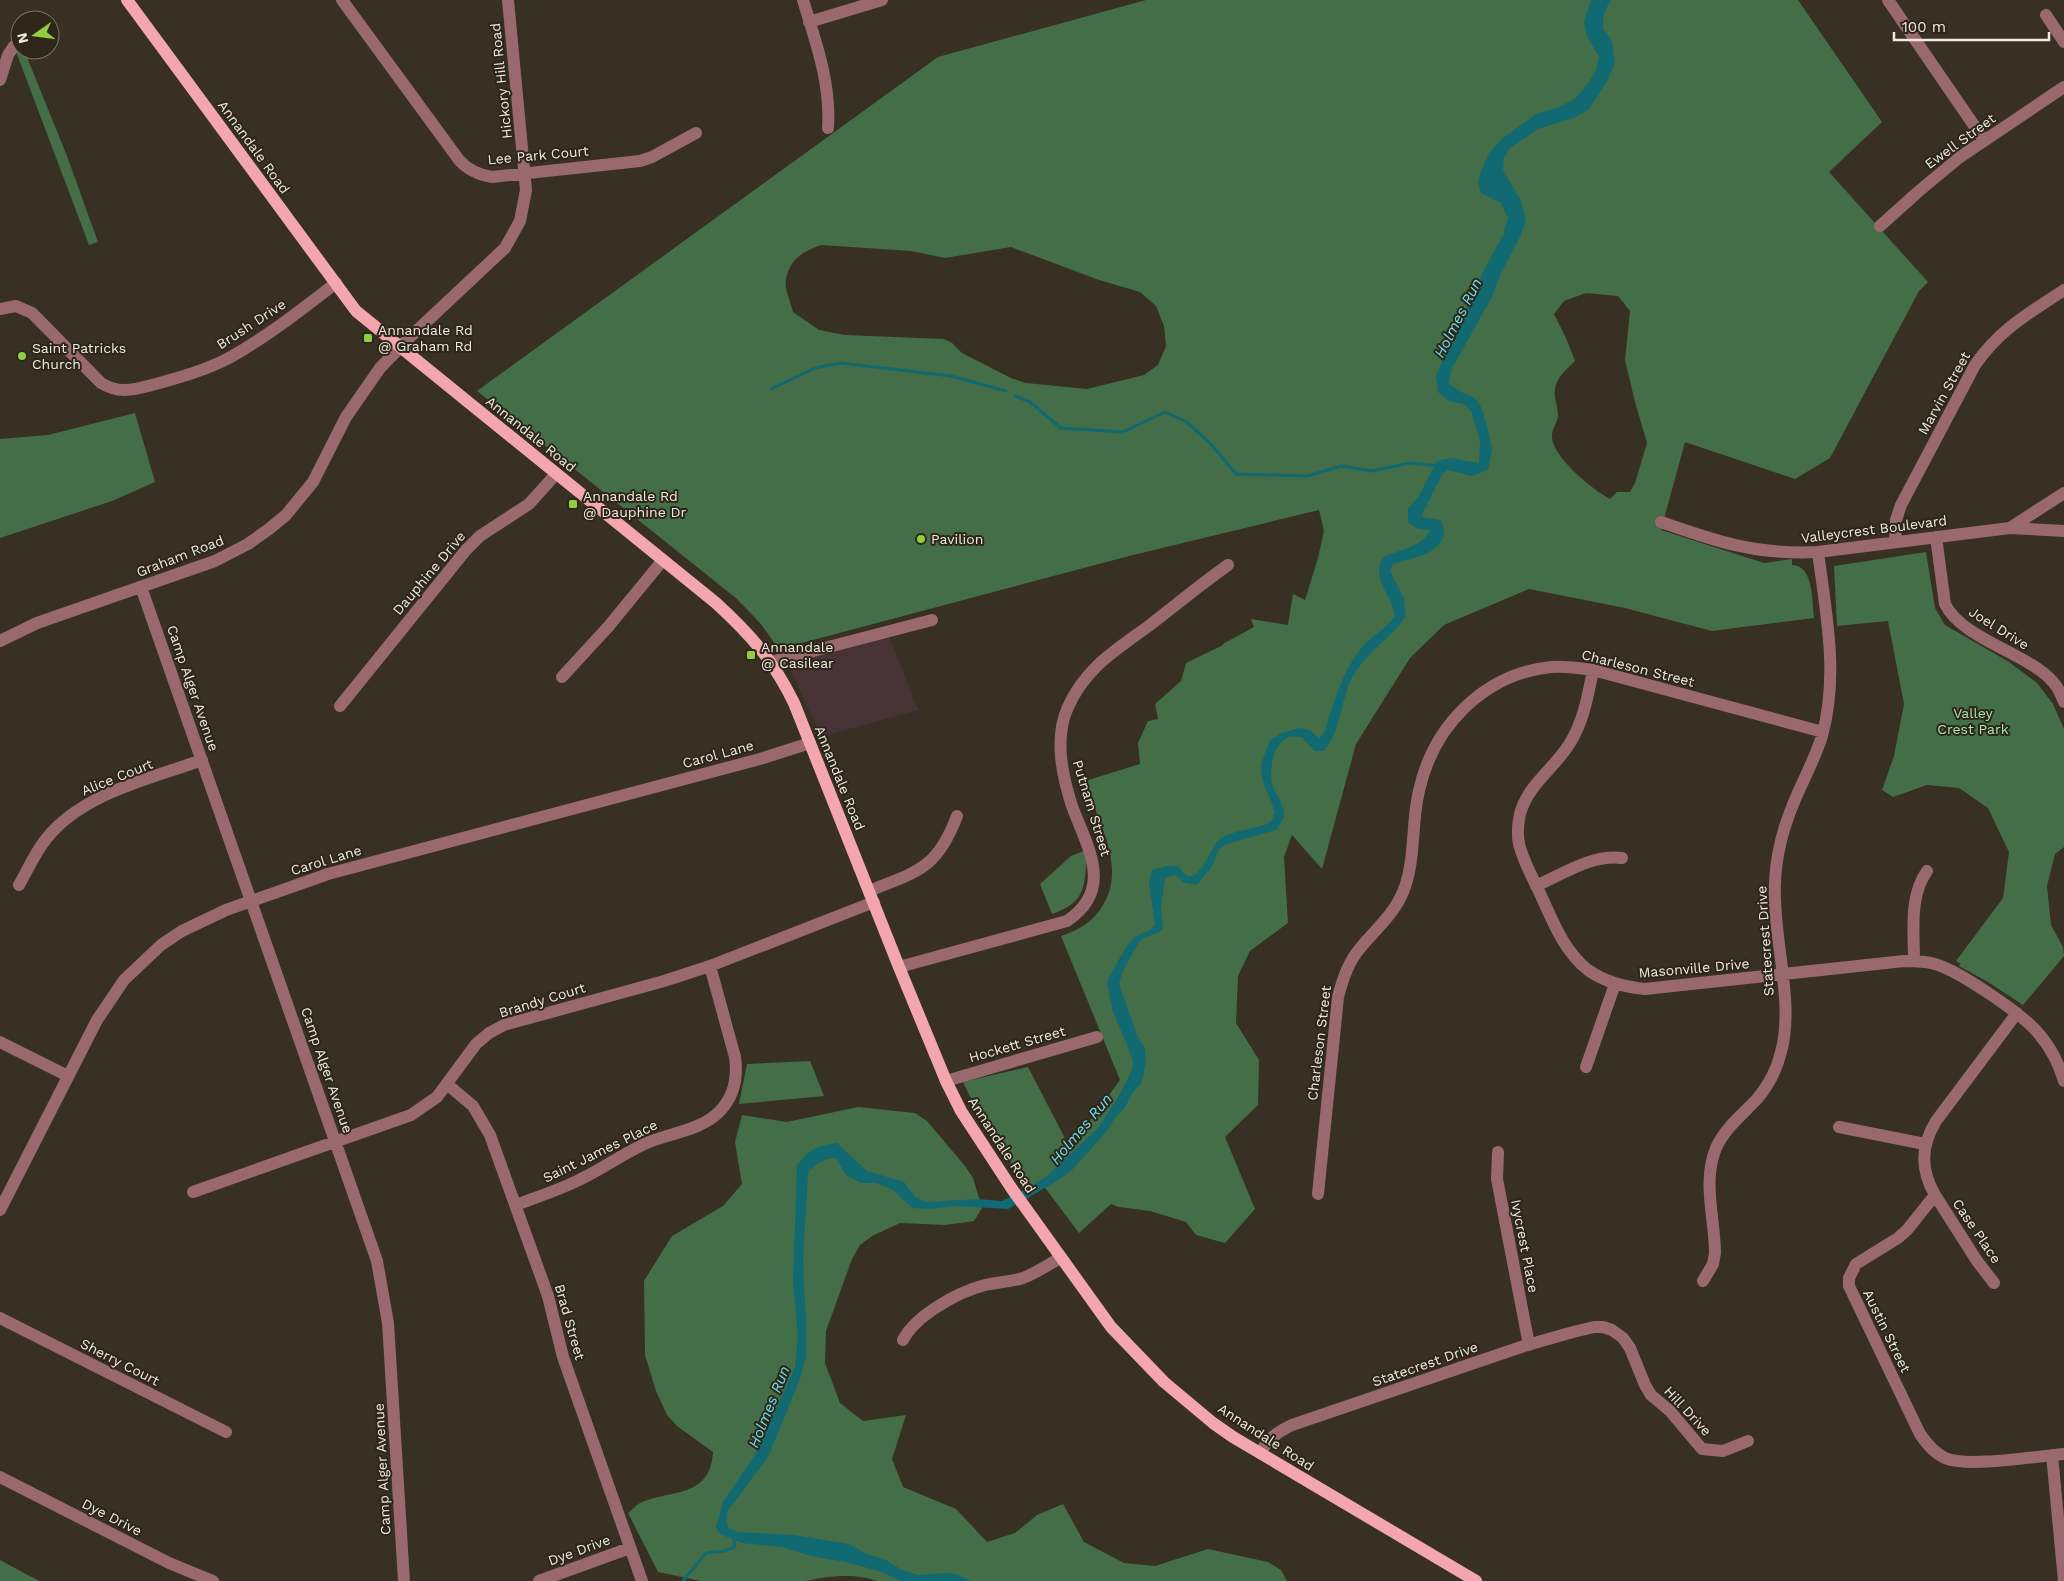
<svg xmlns="http://www.w3.org/2000/svg" width="2064" height="1581" viewBox="0 0 2064 1581" font-family="'Work Sans',sans-serif">
<style>
.education{fill:#473236}
.forest{fill:#446e48;fill-rule:evenodd}
.water{fill:#116972}
.lines{fill:none;stroke-linecap:round;stroke-linejoin:round}
.stream{stroke:#116972;stroke-width:3}
.minor{stroke:#99696e;stroke-width:12}
.major{stroke:#f4a6ae;stroke-width:12}
.poi-dot{fill:#8fcd41;stroke:#2d2619;stroke-width:2}
.labels{text-anchor:middle;dominant-baseline:central;stroke-width:4;stroke-linejoin:round;paint-order:stroke}
.street-label{font-size:14px;fill:#efeae2;stroke:#2d2619}
.poi-label{font-size:14px;fill:#efeae2;stroke:#2d2619;text-anchor:start}
.park-label{font-size:14px;fill:#a5e7a9;stroke:#2d2619}
.water-label{font-size:15px;font-style:italic;fill:#6be0ef;stroke:#2d2619}
</style>
<rect width="100%" height="100%" fill="#373023"/>
<path class="education" d="M889 636 918 710 821 737 787 662Z"/>
<path class="forest" d="M1146 0H1798L1882 122 1829 172 1928 282 1919 291 1830 458 1795 479 1685 442 1661 530 1764 563 1792 559V565C1814 566 1812 601 1814 618L1712 631 1625 608 1529 589 1444 625 1410 658 1356 744 1322 869 1292 835 1284 857 1288 923 1250 951 1238 976 1236 1023 1259 1060 1258 1105 1225 1137 1255 1209 1225 1243 1196 1235 1186 1222 1150 1211 1119 1207 1111 1204 1079 1233 1043 1185 1030 1188C1004 1154 981 1120 963 1082L1028 1067 1070 1148 1120 1080 1061 936C1079 930 1093 922 1103 905 1127 865 1097 821 1085 781L1140 764 1138 743 1148 721 1158 719 1155 704 1181 681 1186 663 1223 645V644L1254 627 1251 619 1288 625 1293 594 1305 600 1318 558 1324 531 1319 510 1129 556 779 649 760 623 737 599 477 391 938 57ZM821 245 911 251 945 258 1011 247 1099 280 1140 292 1156 306 1164 326 1166 346 1158 365 1144 375 1087 389 1026 383 1011 378 962 353 952 343 944 339 845 335 819 330 793 312C791 303 784 289 786 280 789 259 804 251 821 245ZM1586 293 1618 296 1630 311 1625 360 1635 402 1647 443 1635 483 1630 492H1617L1610 499C1593 490 1554 458 1552 438 1551 430 1557 424 1558 416 1558 410 1556 403 1555 397 1553 380 1564 372 1575 361L1566 338 1554 314 1564 301Z
M20 46V50H24L67 156 98 242 89 245 15 49Z
M135 413 155 482 112 501 0 538V439L48 435Z
M1926 552 1935 608 1945 625 2009 662 2037 683 2053 704 2064 729V847L2055 854 2047 886 2051 925 2063 947 2064 956 2023 1005 1988 982 1959 966 1961 964 1956 961 2003 898 2009 852 1988 808 1959 788 1927 785 1893 797 1882 790 1894 756 1904 704 1888 621 1837 626 1834 566Z
M1086 850 1087 854C1084 886 1087 902 1052 914L1040 884 1071 856Z
M810 1061 824 1096 739 1104 747 1064Z
M858 1107 915 1113 927 1121 965 1166 973 1178 982 1208 974 1221 945 1225 900 1223 872 1236 860 1245 852 1259 826 1331 825 1363 840 1403 863 1421 906 1415 892 1459 903 1487 956 1509 987 1542 1015 1533 1037 1515 1063 1504 1084 1542 1124 1563 1155 1566 1208 1549 1268 1562 1281 1570 1287 1581H877C856 1573 827 1576 806 1581H701L658 1572 628 1513C632 1510 636 1505 640 1503 671 1489 710 1499 713 1452L677 1426 667 1415 656 1391 645 1355 644 1281 672 1236 723 1206 742 1184 735 1142 742 1115 787 1122Z
M0 1560 39 1581H0Z"/>
<path class="water" d="M1591 0H1612L1608 5 1603 17V28L1612 41 1615 63 1608 80 1589 109 1576 117 1538 129 1509 149 1504 158 1503 170 1521 201 1526 220 1520 237 1501 273 1492 297 1451 370 1449 384 1463 393 1474 397 1481 407 1488 429 1492 450 1488 470 1472 476 1448 470 1443 473 1421 517 1441 520C1442 524 1445 529 1444 532 1443 554 1410 559 1393 564L1390 571 1404 599 1406 616C1391 639 1364 653 1351 680 1340 704 1341 730 1324 751H1315L1301 737C1298 737 1292 736 1289 737 1273 743 1269 769 1272 783 1274 792 1283 802 1284 812 1285 819 1279 825 1276 830L1227 844 1219 849 1212 866 1197 885 1182 882 1179 877 1175 875 1165 878 1161 906 1163 929 1158 933 1146 937 1140 941 1123 970 1119 984 1137 1035 1145 1049 1146 1064 1141 1084 1133 1092 1124 1109 1114 1119 1107 1131 1073 1169 1057 1181 1008 1209 955 1206 930 1209 912 1208 893 1190 877 1183H861L846 1175 836 1158C823 1158 816 1164 808 1173L803 1262 806 1321V1356L800 1379 768 1457 727 1512 726 1522 729 1529 738 1532 794 1535 849 1544 867 1554 886 1560 900 1569 918 1575 946 1573 956 1574 971 1581H901L879 1571 845 1562 811 1556 782 1547 742 1543 720 1534 716 1527 723 1502 755 1455 795 1367 798 1336 793 1282 797 1165C810 1149 816 1146 837 1143L867 1171 904 1182 915 1197 927 1202 978 1199 1002 1201 1033 1185 1047 1176 1098 1128 1120 1094 1132 1070 1133 1060 1112 1009 1107 981C1115 968 1122 951 1132 940 1139 932 1150 933 1155 925L1149 884 1152 870 1168 866H1178C1180 868 1183 873 1186 875 1201 884 1211 844 1221 838 1235 830 1253 829 1267 824L1272 820 1275 812 1262 779 1261 764 1270 740 1282 733 1299 728 1309 730 1319 738 1324 733C1333 704 1342 673 1361 648 1371 636 1386 629 1395 616 1393 600 1378 585 1379 569 1379 565 1382 560 1384 557 1400 549 1421 548 1430 530L1418 529 1408 522V509L1419 496 1437 461 1450 458 1479 463 1480 441 1471 411 1464 404 1449 401 1438 392 1436 376 1444 358 1450 337 1475 293 1483 272 1503 235 1508 218 1501 203 1481 193 1478 181 1483 167 1489 153 1503 138 1536 114 1556 108 1575 99 1589 82 1597 68 1599 56 1587 37 1584 21Z"/>
<g class="lines">
<path class="stream" d="M771 389 815 368 841 363 951 376 1006 391
M1015 396 1030 402 1061 428 1123 432 1165 412 1185 421 1209 442 1236 474 1308 476 1341 466 1372 471 1410 463 1439 466
M683 1581 706 1553 724 1551 735 1547 734 1540"/>
<path class="minor" d="M342 0 459 160C468 170 479 175 492 177L640 161 652 157 696 133
M803 0C816 43 831 83 828 128
M1888 0 1984 140
M2046 15 2064 42
M809 22 882 0
M0 80 8 55 14 46
M1880 226 1919 191 1960 157 2064 87
M0 309 16 306 32 313 101 383C120 395 136 389 156 384 181 377 206 370 229 358 267 337 302 309 336 283
M1661 522C1718 542 1756 555 1818 552L2010 528 2064 531
M2010 528 2064 493
M1936 537 1945 604C1962 639 2028 653 2053 682 2059 688 2061 695 2064 702
M1895 542 1896 520 1901 505 1975 365C2000 329 2028 314 2064 290
M141 587 377 1261 388 1323 404 1581
M0 641 37 623 215 561 248 544 269 529 286 515 313 482 346 417 380 368 410 337 505 248 520 221 526 190 508 0
M771 662 932 620
M1593 670C1588 695 1584 720 1570 743 1555 768 1528 784 1520 814 1518 823 1517 834 1519 844 1523 860 1531 875 1538 889 1551 917 1563 951 1588 970 1605 982 1624 987 1645 989L1904 961C1915 961 1925 961 1935 964 1959 971 2023 1014 2039 1034 2051 1048 2059 1064 2064 1081
M562 677 608 627 663 560
M340 706 466 550 480 536 529 504 556 474
M19 885C28 869 35 853 46 839 82 793 150 779 202 760
M1536 886C1563 874 1592 854 1622 858
M869 891C918 871 937 869 957 816
M1914 961C1914 932 1909 896 1927 871
M899 967 1067 921C1115 889 1087 847 1072 806 1062 775 1054 738 1068 707 1086 667 1116 650 1150 625 1176 605 1201 584 1228 565
M2017 1013 1936 1121C1921 1146 1920 1169 1935 1195L1907 1230 1898 1238 1856 1264 1849 1278V1286L1920 1434C1927 1444 1934 1453 1945 1458 1968 1468 2037 1456 2064 1454
M0 1042 68 1076
M1586 1067 1615 984
M946 1081 1097 1037
M448 1085 473 1106 490 1135 548 1296 563 1357 642 1581
M1839 1127 1925 1144
M1498 1152 1497 1179 1529 1345
M193 1192 411 1115 437 1097 476 1044 489 1033 504 1025 664 981 710 966 874 902
M1318 1194 1338 997C1343 978 1349 960 1362 946 1377 928 1394 914 1403 892 1416 861 1411 823 1419 791 1433 726 1484 674 1551 667 1565 666 1579 668 1593 670L1823 732
M1935 1195 1977 1261 1994 1283
M516 1205C537 1197 559 1190 579 1180 603 1169 625 1152 649 1142 671 1133 701 1130 719 1112 734 1097 738 1078 735 1057L710 966
M0 1210 97 1020 124 980 161 945 182 931 226 910 328 874 760 759 810 743
M1703 1281 1713 1264 1715 1253C1715 1219 1702 1182 1716 1148 1725 1128 1742 1115 1757 1099 1768 1086 1777 1069 1781 1052 1795 1002 1772 936 1775 883 1776 855 1783 828 1794 802 1803 780 1815 759 1822 736 1839 675 1826 614 1818 552
M0 1318 226 1432
M903 1340C916 1315 958 1292 985 1285 997 1282 1011 1282 1023 1278 1036 1273 1048 1265 1060 1258
M1260 1453C1268 1439 1277 1432 1292 1425L1524 1346 1573 1332 1594 1327H1603L1612 1330 1623 1338 1630 1348 1645 1385 1651 1395 1670 1411 1702 1449 1723 1451 1748 1441
M2052 1455 2064 1581
M0 1477 169 1563 213 1581
M539 1581 630 1548"/>
<path class="major" d="M127 0 356 311 716 603C751 635 773 660 794 703L899 967 946 1081 961 1111 1012 1189 1111 1327 1164 1382 1213 1423 1233 1437 1476 1581"/>
</g>
<g class="poi-dot">
<rect x="363" y="333" width="10" height="10" rx="2.5"/>
<circle cx="22" cy="356" r="5"/>
<rect x="568" y="499" width="10" height="10" rx="2.5"/>
<circle cx="921" cy="539" r="5"/>
<rect x="746" y="650" width="10" height="10" rx="2.5"/>
</g>
<g class="labels">
<g class="street-label">
<text transform="translate(501 81) rotate(-96)">Hickory Hill Road</text>
<text transform="translate(1960 141) rotate(-36)">Ewell Street</text>
<text transform="translate(254 147) rotate(54)">Annandale Road</text>
<text transform="translate(538 155) rotate(-5)">Lee Park Court</text>
<text transform="translate(251 324) rotate(-33)">Brush Drive</text>
<text transform="translate(1944 393) rotate(-61)">Marvin Street</text>
<text transform="translate(531 434) rotate(39)">Annandale Road</text>
<text transform="translate(1874 529) rotate(-7)">Valleycrest Boulevard</text>
<text transform="translate(180 556) rotate(-21)">Graham Road</text>
<text transform="translate(429 573) rotate(-50)">Dauphine Drive</text>
<text transform="translate(1999 628) rotate(32)">Joel Drive</text>
<text transform="translate(1638 668) rotate(14)">Charleson Street</text>
<text transform="translate(193 688) rotate(71)">Camp Alger Avenue</text>
<text transform="translate(718 754) rotate(-15)">Carol Lane</text>
<text transform="translate(117 777) rotate(-22)">Alice Court</text>
<text transform="translate(840 778) rotate(68)">Annandale Road</text>
<text transform="translate(1092 808) rotate(73)">Putnam Street</text>
<text transform="translate(326 860) rotate(-17)">Carol Lane</text>
<text transform="translate(1765 941) rotate(-94)">Statecrest Drive</text>
<text transform="translate(1694 968) rotate(-5)">Masonville Drive</text>
<text transform="translate(542 1000) rotate(-17)">Brandy Court</text>
<text transform="translate(1319 1043) rotate(-83)">Charleson Street</text>
<text transform="translate(1017 1044) rotate(-16)">Hockett Street</text>
<text transform="translate(327 1070) rotate(71)">Camp Alger Avenue</text>
<text transform="translate(1002 1145) rotate(57)">Annandale Road</text>
<text transform="translate(600 1151) rotate(-26)">Saint James Place</text>
<text transform="translate(1977 1231) rotate(56)">Case Place</text>
<text transform="translate(1525 1246) rotate(79)">Ivycrest Place</text>
<text transform="translate(570 1322) rotate(74)">Brad Street</text>
<text transform="translate(1887 1331) rotate(64)">Austin Street</text>
<text transform="translate(120 1362) rotate(27)">Sherry Court</text>
<text transform="translate(1425 1364) rotate(-19)">Statecrest Drive</text>
<text transform="translate(1688 1411) rotate(47)">Hill Drive</text>
<text transform="translate(1266 1437) rotate(33)">Annandale Road</text>
<text transform="translate(382 1469) rotate(-93)">Camp Alger Avenue</text>
<text transform="translate(112 1517) rotate(27)">Dye Drive</text>
<text transform="translate(579 1550) rotate(-20)">Dye Drive</text>
</g>
<g class="poi-label">
<text x="378" y="330">Annandale Rd<tspan x="378" dy="16">@ Graham Rd</tspan></text>
<text x="32" y="348">Saint Patricks<tspan x="32" dy="16">Church</tspan></text>
<text x="583" y="496">Annandale Rd<tspan x="583" dy="16">@ Dauphine Dr</tspan></text>
<text x="931" y="539">Pavilion</text>
<text x="761" y="647">Annandale<tspan x="761" dy="16">@ Casilear</tspan></text>
</g>
<g class="park-label">
<text x="1973" y="713">Valley<tspan x="1973" dy="16">Crest Park</tspan></text>
</g>
<g class="water-label">
<text transform="translate(1458 318) rotate(-63)">Holmes Run</text>
<text transform="translate(1081 1129) rotate(-50)">Holmes Run</text>
<text transform="translate(769 1407) rotate(-68)">Holmes Run</text>
</g>
</g>
<g transform="translate(35 35) rotate(256)"><circle r="24" fill="#2d2619" stroke="#7b7469"/>
<path d="M0-4L9 19L0 12L-9 19Z" fill="#8fcd41"/>
<text y="-8" font-size="14" font-weight="bold" text-anchor="middle" fill="#efeae2">N</text>
</g>
<path d="M1894 32v8h155v-8" fill="none" stroke="#efeae2" stroke-width="2.5"/>
<text x="1902" y="32" font-size="15" fill="#efeae2" stroke="#2d2619" stroke-width="4" paint-order="stroke">100 m</text>
</svg>
